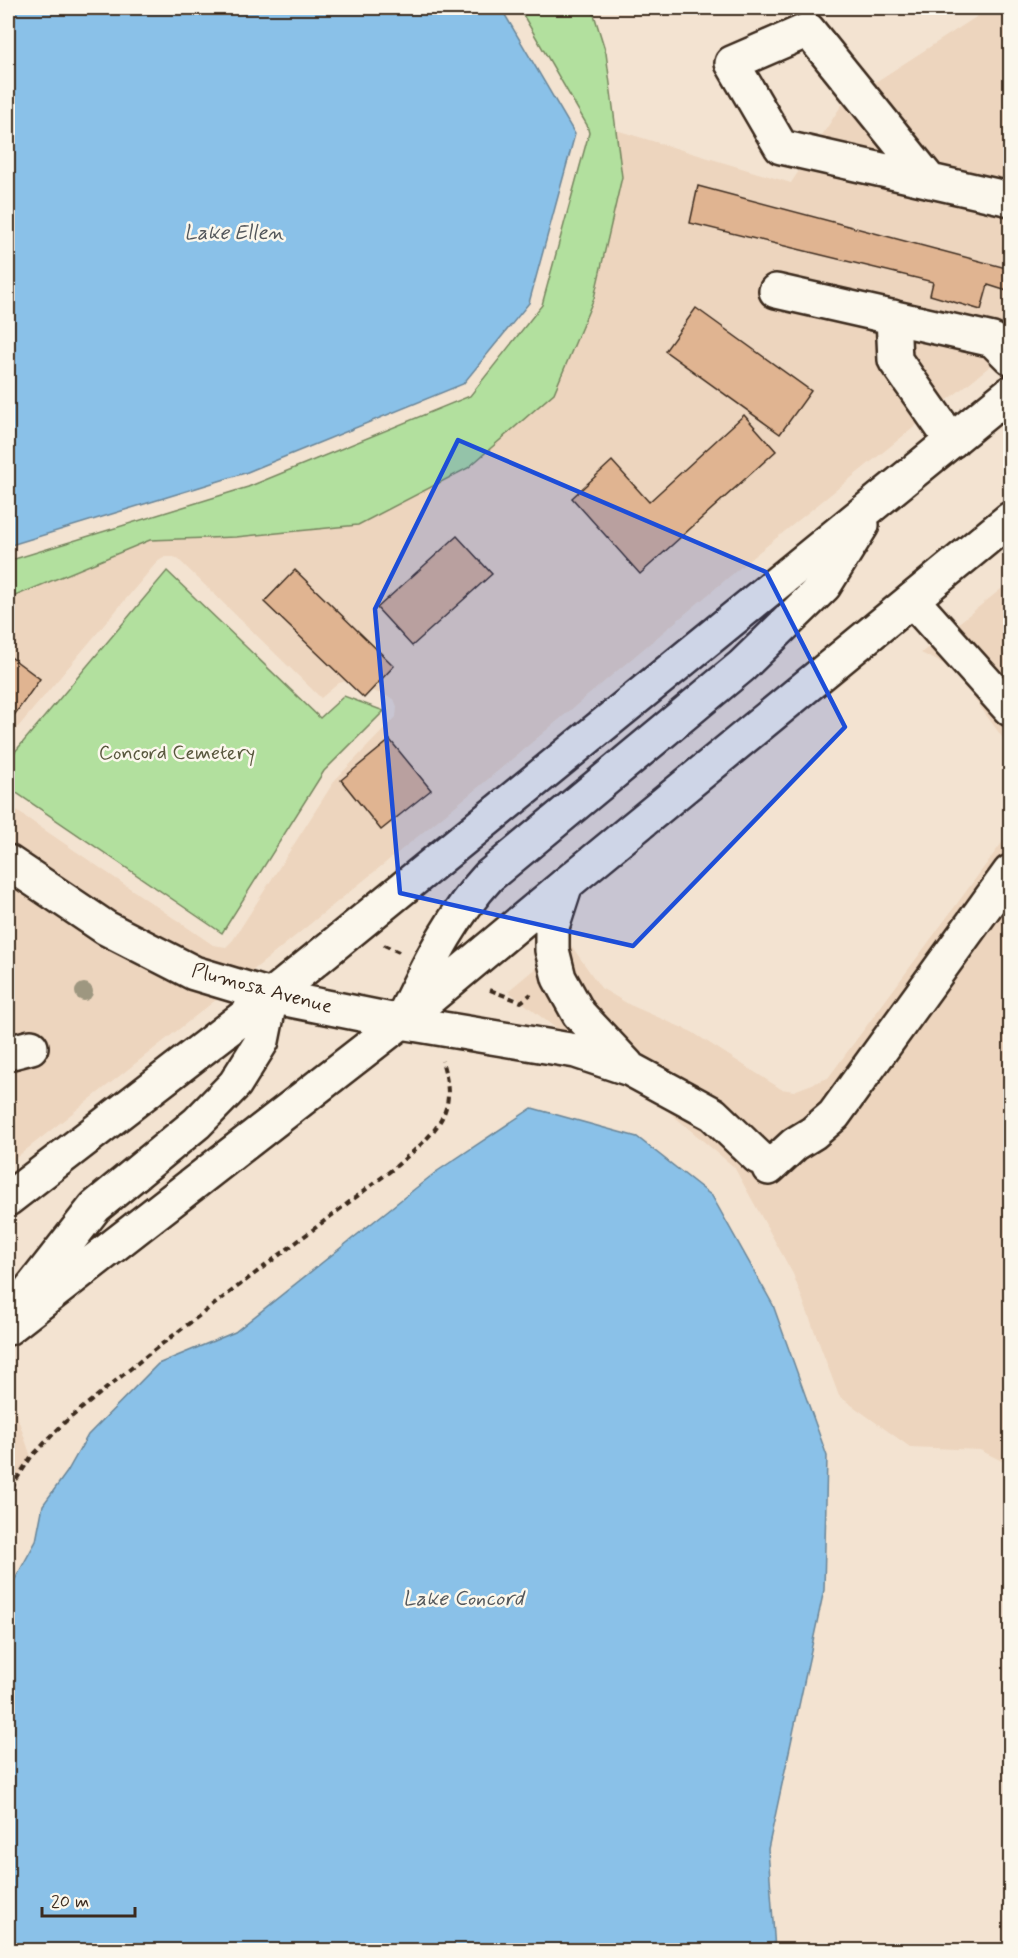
<svg xmlns="http://www.w3.org/2000/svg" width="1018" height="1958" viewBox="0 0 1018 1958" font-family="Mynerve,sans-serif">
<style>
.built{fill:#edd5be}
.green{fill:#b2e09e;stroke:#76855e;stroke-width:1.5}
.water{fill:#8ac1e8;stroke:#6a8597;stroke-width:1.5}
.building{fill:#e0b491;stroke:#3b2a1e;stroke-width:1.5}
.lines{fill:none;stroke-linecap:round;stroke-linejoin:round}
.minor-casing{stroke:#3b2a1e;stroke-width:38}
.major-casing{stroke:#3b2a1e;stroke-width:38}
.path{stroke:#3b2a1e;stroke-width:4;stroke-dasharray:6 4.5;stroke-linecap:butt}
.minor{stroke:#fbf7ec;stroke-width:33}
.major{stroke:#fbf7ec;stroke-width:33}
.tree{fill:#9e9780}
.marked{fill:#1d4ed8;fill-opacity:0.2;stroke:#1d4ed8;stroke-width:4.5;stroke-linejoin:round}
.labels{text-anchor:middle;dominant-baseline:central;stroke-width:5;stroke-linejoin:round;paint-order:stroke}
.park-label{font-size:20px;fill:#59583e;stroke:#fbf7ec}
.street-label{font-size:20px;fill:#3b2a1e;stroke:#fbf7ec}
.water-label{font-size:21px;font-style:italic;fill:#53575b;stroke:#fbf7ec}
</style>
<rect width="100%" height="100%" fill="#f3e3d1"/>
<filter id="ink" filterUnits="userSpaceOnUse"><feTurbulence type="fractalNoise" baseFrequency=".0167" numOctaves="2"/><feDisplacementMap in="SourceGraphic" scale="12" xChannelSelector="R" yChannelSelector="G"/><feConvolveMatrix kernelMatrix="1 2 1 2 8 2 1 2 1" color-interpolation-filters="sRGB"/></filter>
<g filter="url(#ink)">
<path class="built" d="M990 8H1010V350L754 556 481 785 251 972 201 957 115 912 15 846 8 839V805L213 945 226 947 233 940 335 780 396 717 397 707 394 699 347 681 339 683 321 698 178 559 174 557H165L157 562 8 739V599L150 540 236 537 554 393 595 298 621 177 616 130 791 183 843 103Z
M1010 582V748L952 668 921 653Z
M1010 832V1465L980 1450 910 1447 839 1396 793 1274 734 1167 669 1112 585 1051 508 991 568 941 601 988 630 1005 692 1032 781 1089 794 1091 828 1078Z
M8 884 97 943 185 989 217 999 8 1164Z
M8 1389 31 1457 16 1480 8 1499Z"/>
<path class="green" d="M519 8H592L606 53 622 177 594 298 554 393 468 468 358 525 236 537 150 540 8 599V561L248 487 470 396 542 305 589 133 587 125Z
M167 571 320 718 344 696 384 711 324 771 222 933 8 787V760Z"/>
<path class="water" d="M8 8H501L575 134 529 303 463 384 245 473 8 546Z
M532 1108 637 1137 712 1196 773 1305 827 1456 824 1590 768 1849 775 1950H8V1592L36 1541 43 1505 67 1472 88 1435 158 1364 235 1332 436 1172Z"/>
<path class="building" d="M698 186 1010 269V279L1007 291 988 285 981 310 930 295 933 282 690 223Z
M696 308 811 391 780 434 665 351Z
M744 415 776 451 640 574 572 498 612 461 649 502Z
M457 536 492 574 412 646 377 608Z
M295 570 394 666 364 698 264 602Z
M8 655 40 679 8 724Z
M390 740 431 790 381 830 341 780Z"/>
<g class="lines">
<defs>
<path id="minor" d="M930 181 808 30 732 63 781 147 1010 199
M776 291 993 340 1010 357
M893 317 895 360 952 441
M912 600 1010 709
M8 862 106 928 194 973 271 996 401 1022 576 1051 630 1069 713 1114 758 1157
M566 884 552 927V950L559 978 579 1014 627 1065
M8 1053 31 1047
M769 1168 795 1144 813 1133 834 1115 1010 872"/>
<path id="major" d="M406 1011C430 962 451 917 489 876L742 666 824 586 862 525
M8 1199 271 996 1010 393
M20 1303 95 1207 197 1123 235 1084 262 1041 271 996
M8 1328 401 1022 566 884 1010 519"/>
</defs>
<use href="#minor" class="minor-casing"/>
<use href="#major" class="major-casing"/>
<path class="path" d="M384 945 399 952
M490 990 521 1002 531 994
M8 1499 16 1480 31 1457 65 1422 150 1353 393 1169C415 1149 448 1127 448 1094 448 1083 445 1071 442 1061"/>
<use href="#minor" class="minor"/>
<use href="#major" class="major"/>
</g>
<circle class="tree" cx="84" cy="992" r="9"/>
</g>
<path class="marked" d="M458 440 766 572 845 727 633 946 400 893 375 609Z"/>
<g class="labels">
<g class="park-label">
<text x="177" y="753">Concord Cemetery</text>
</g>
<g class="street-label">
<text transform="translate(262 989) rotate(15)">Plumosa Avenue</text>
</g>
<g class="water-label">
<text x="234" y="233">Lake Ellen</text>
<text x="463" y="1599">Lake Concord</text>
</g>
</g>
<rect width="1018" height="1958" fill="none" stroke="#fbf7ec" stroke-width="30"/>
<rect x="15" y="15" width="988" height="1928" fill="none" stroke="#3b2a1e" stroke-width="2" filter="url(#ink)"/>
<path d="M42 1907v9h93v-9" fill="none" stroke="#3b2a1e" stroke-width="3"/>
<text x="51" y="1907" font-size="18" fill="#3b2a1e" stroke="#fbf7ec" stroke-width="4.5" paint-order="stroke">20 m</text>
</svg>
